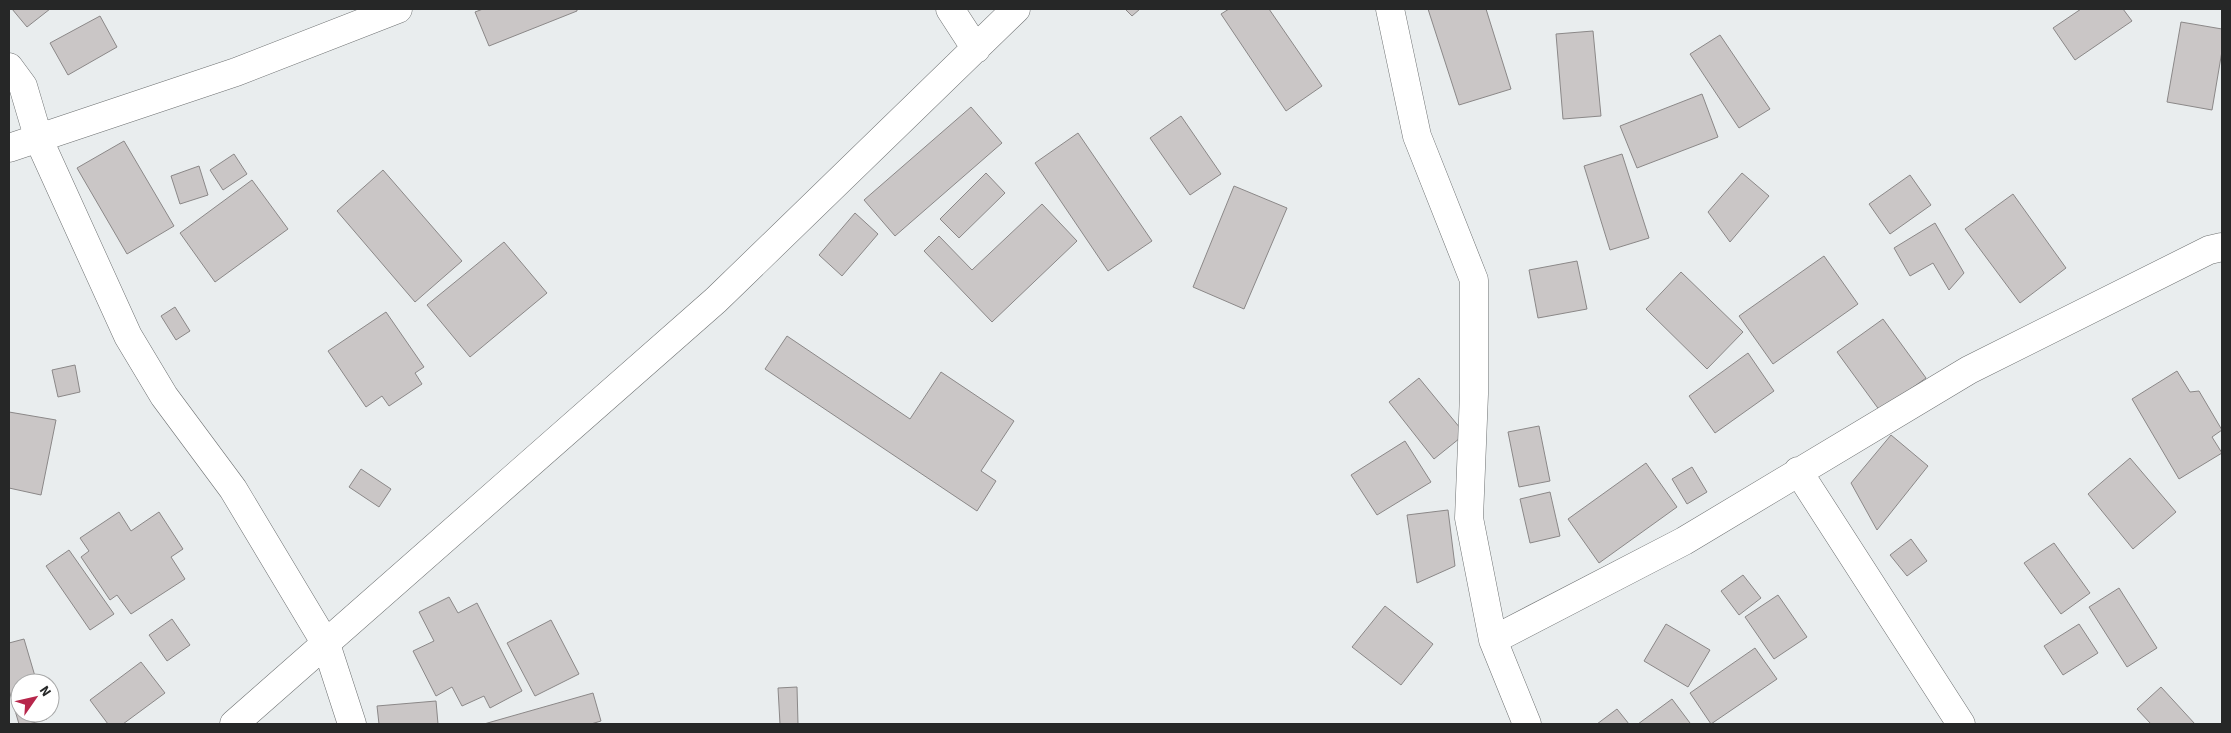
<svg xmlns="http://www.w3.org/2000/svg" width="2231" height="733" viewBox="0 0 2231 733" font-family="'Source Sans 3',sans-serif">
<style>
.building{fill:#cac6c6;stroke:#8b8888}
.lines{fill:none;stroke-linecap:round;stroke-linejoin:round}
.minor-casing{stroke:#6d7071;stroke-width:29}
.minor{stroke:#fff;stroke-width:28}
</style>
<rect width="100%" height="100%" fill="#e9edee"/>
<path class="building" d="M12 9H50L27 27Z
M483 9H577V11L489 46 475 12Z
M1125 9H1140L1132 16Z
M1229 9H1269L1322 86 1286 111 1221 14Z
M1428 9H1486L1511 89 1459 105Z
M2081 9H2123L2132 21 2075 60 2053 28Z
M100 16 117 47 68 75 50 43Z
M2181 22 2222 29V51L2212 110 2167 102Z
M1593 31 1601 116 1563 119 1556 34Z
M1720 35 1770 109 1739 128 1690 54Z
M1702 94 1718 137 1637 168 1620 126Z
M971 107 1002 143 895 236 864 200Z
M1181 116 1221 174 1190 195 1150 138Z
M1078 133 1152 241 1108 271 1035 163Z
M124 141 174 226 127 254 77 168Z
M234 154 247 174 223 190 210 170Z
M1622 154 1649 238 1610 250 1584 166Z
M199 166 208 195 180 204 171 176Z
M383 170 462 261 415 302 337 211Z
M986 173 1005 193 959 238 940 219Z
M1742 173 1769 196 1730 242 1708 212Z
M1910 175 1931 205 1890 234 1869 204Z
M252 180 288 229 215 282 180 233Z
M1234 186 1287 208 1244 309 1193 287Z
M2013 194 2066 268 2020 303 1965 229Z
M1042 204 1077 241 992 322 924 251 939 236 972 270Z
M855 213 878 234 842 276 819 255Z
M1935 223 1964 273 1949 290 1933 263 1910 276 1894 248Z
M504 242 547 293 470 357 427 305Z
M1824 256 1858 304 1773 364 1739 316Z
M1577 261 1587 309 1538 318 1529 270Z
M1681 272 1743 332 1707 369 1646 309Z
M175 307 190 331 176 340 161 316Z
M386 312 424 367 415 373 422 384 389 406 382 396 366 407 328 351Z
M1883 319 1926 378 1880 411 1837 352Z
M787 336 910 419 941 372 1014 421 981 471 996 481 977 511 765 369Z
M1748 353 1774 391 1715 433 1689 396Z
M75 365 80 392 58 397 52 370Z
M2177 371 2190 392 2199 391 2222 430 2212 437 2222 453 2179 479 2132 399Z
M1419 378 1465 434 1434 459 1389 402Z
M9 412 56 420 41 495 9 488Z
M1539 426 1550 481 1519 487 1508 432Z
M1891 435 1928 466 1877 530 1851 483Z
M1405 441 1431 482 1377 515 1351 475Z
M2130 458 2176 512 2133 549 2088 494Z
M1646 463 1677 507 1599 563 1568 519Z
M1692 467 1707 492 1687 504 1672 479Z
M361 469 391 489 379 507 349 487Z
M1550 492 1560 536 1530 543 1520 499Z
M1448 510 1455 566 1417 583 1407 515Z
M119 512 131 531 159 512 183 549 171 557 185 579 131 614 117 595 110 600 81 557 89 551 80 538Z
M1911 539 1927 561 1907 576 1890 555Z
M2054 543 2090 593 2061 614 2024 563Z
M69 550 114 614 90 630 46 566Z
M1743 575 1761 598 1739 615 1721 591Z
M2119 588 2157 648 2127 667 2089 607Z
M1778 595 1807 637 1774 659 1745 617Z
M449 597 458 613 477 603 522 691 490 708 484 696 462 706 452 687 436 696 413 651 434 641 419 612Z
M1385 606 1433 644 1401 685 1352 647Z
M172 619 190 645 167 661 149 635Z
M551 620 579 674 535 696 507 643Z
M1666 624 1710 650 1688 687 1644 661Z
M2079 624 2098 653 2063 675 2044 646Z
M24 639 37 683H20V713H45L47 719 29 724H19L9 690V643Z
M1755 648 1777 679 1711 724 1690 693Z
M141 662 165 693 123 724H108L90 700Z
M797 687 798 724H780L778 688Z
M2161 687 2195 724H2151L2137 709Z
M593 693 601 721 591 724H484Z
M1672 699 1690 723 1689 724H1638Z
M436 701 438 724H379L377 706Z
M1617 709 1629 724H1597Z"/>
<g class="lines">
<defs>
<path id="minor" d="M950 9 976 49
M1390 9 1417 136 1474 280V394L1469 518 1493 640 1527 724
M9 67 23 86 39 140 128 336 164 396 233 489 326 644 352 724
M9 148 236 72 398 9
M1798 471 1961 724
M1493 640 1684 541 1969 370 2209 250 2222 247
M234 724 716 300 1016 9"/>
</defs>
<use href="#minor" class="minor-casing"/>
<use href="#minor" class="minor"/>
</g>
<rect width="2231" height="733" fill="none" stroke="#262727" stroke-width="20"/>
<g transform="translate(35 698) rotate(56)"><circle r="24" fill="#ffffff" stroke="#a8a9a9"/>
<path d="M0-4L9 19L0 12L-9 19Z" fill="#b7264b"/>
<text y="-8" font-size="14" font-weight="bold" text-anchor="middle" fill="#262727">N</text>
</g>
</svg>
